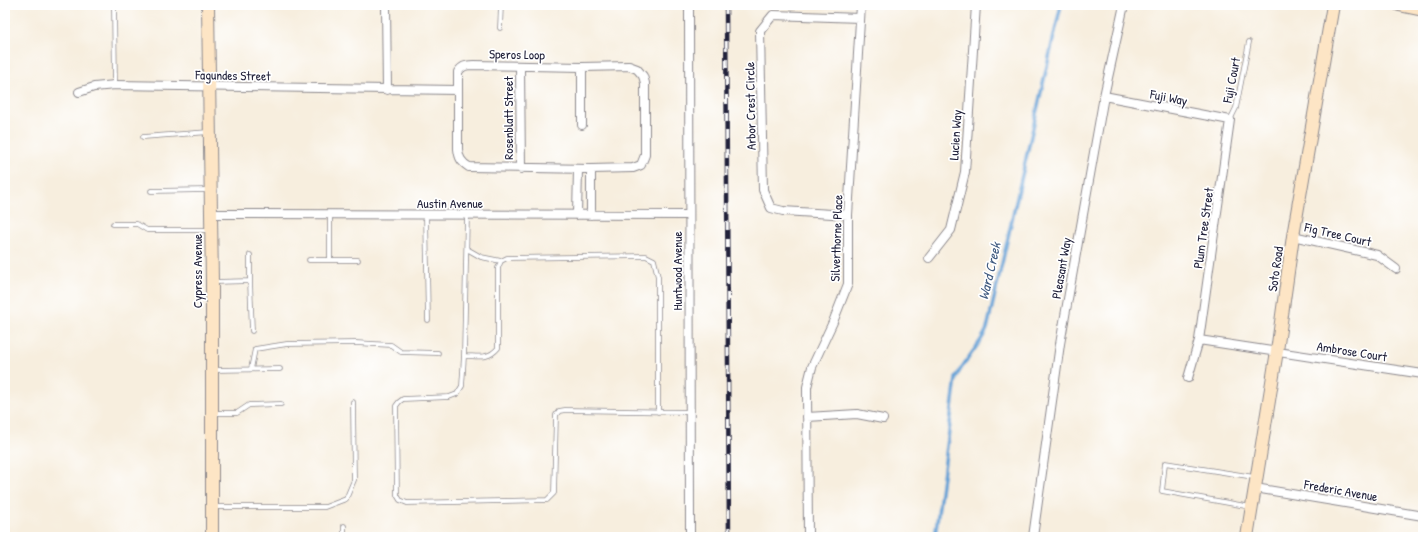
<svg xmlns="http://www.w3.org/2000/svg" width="1428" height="542" viewBox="0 0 1428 542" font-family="'Patrick Hand',sans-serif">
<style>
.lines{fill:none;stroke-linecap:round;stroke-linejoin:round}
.stream{stroke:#64a0d5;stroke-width:3.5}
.lane-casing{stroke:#8c888c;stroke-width:5.5}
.street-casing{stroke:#8c888c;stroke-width:10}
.secondary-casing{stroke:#8c888c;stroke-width:14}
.lane{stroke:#fff;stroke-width:4}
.street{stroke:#fff;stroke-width:8}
.secondary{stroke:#fde5c5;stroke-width:12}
.rail-casing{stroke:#22223b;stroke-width:4.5}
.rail{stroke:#fff;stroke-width:3;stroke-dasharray:9;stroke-linecap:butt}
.labels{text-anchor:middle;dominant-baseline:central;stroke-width:3.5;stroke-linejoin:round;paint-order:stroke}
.street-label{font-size:13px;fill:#22223b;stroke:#fff}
.water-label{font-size:14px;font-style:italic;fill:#405b80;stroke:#fff}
</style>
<rect width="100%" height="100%" fill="#fff"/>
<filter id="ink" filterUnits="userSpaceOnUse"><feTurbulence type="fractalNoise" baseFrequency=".025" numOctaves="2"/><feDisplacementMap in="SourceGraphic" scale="8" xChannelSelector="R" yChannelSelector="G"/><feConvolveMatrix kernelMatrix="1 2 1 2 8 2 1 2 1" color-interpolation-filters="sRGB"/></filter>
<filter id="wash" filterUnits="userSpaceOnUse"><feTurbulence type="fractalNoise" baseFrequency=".012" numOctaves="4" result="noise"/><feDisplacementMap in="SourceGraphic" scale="16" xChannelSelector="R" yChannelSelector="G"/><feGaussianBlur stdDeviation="0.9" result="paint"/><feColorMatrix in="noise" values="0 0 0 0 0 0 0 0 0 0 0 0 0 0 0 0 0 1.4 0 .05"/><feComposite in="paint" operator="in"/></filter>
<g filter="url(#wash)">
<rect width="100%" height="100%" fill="#f7eede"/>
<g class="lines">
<path class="stream" d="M935 537 956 378C964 360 979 347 987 329L1061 5"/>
</g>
</g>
<g filter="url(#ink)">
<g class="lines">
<defs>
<path id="lane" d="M114 5 115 85
M500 28 501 5
M1230 120 1236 108 1249 42
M143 137 209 132
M151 191 208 190
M426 215 428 320
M467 215 464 356 462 386 457 394 449 397 403 399 399 402 396 406 397 495 400 500 407 503 547 500 554 493 556 415 559 411 565 410 689 412
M113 224H137L147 230H209
M467 249 481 257 501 261
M309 260H358
M330 260V215
M250 281 252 331
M214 282 250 281V255
M464 356C478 356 488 360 498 348V268L501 261 507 258 646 256 654 260 658 277V412
M251 369 255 349 287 344 356 343 391 345 401 352 438 353
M214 370 280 369
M214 413H237L249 405 281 404
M214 507H325L346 499 354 480 353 402
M1251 507 1162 491 1165 463 1254 477
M344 526V537
M5 537H37
M483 537 487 535 491 537"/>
<path id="street" d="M386 5 387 90
M689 5 690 537
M473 65 582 67 629 66 637 69 643 76 645 83V155L641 165 633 168 591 169 469 167C461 162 459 158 458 149V72C462 66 466 65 473 65Z
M520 66 521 169
M79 92 94 87 115 85 458 90
M1104 96 1230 120 1199 340 1188 378
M582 125V67
M591 169V215
M211 214 689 215
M577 215 578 169
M848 215 783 211 771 208 763 190 760 31 773 15 860 18
M1293 236 1377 255 1396 269
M929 258 951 230 965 172 976 5
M1199 340 1423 374
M807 417 857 414 883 419
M1255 488 1423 516
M808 537 807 387 812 367 833 322 848 284V215L861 5
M1033 537 1060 344 1104 96 1124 5"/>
<path id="secondary" d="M208 5 212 282V537
M1399 5 1423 10
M1247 537 1277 351 1293 236 1333 5"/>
</defs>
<use href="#lane" class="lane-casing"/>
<use href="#street" class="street-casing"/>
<use href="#secondary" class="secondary-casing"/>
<use href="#lane" class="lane"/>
<use href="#street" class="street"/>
<use href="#secondary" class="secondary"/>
<defs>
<path id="rail" d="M726 5 729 537"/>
</defs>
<use href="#rail" class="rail-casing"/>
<use href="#rail" class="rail"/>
</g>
</g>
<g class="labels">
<g class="street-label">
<text transform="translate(517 54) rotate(1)">Speros Loop</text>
<text transform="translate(233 75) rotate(1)">Fagundes Street</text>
<text transform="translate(1231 80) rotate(-79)">Fuji Court</text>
<text transform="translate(1169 97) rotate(11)">Fuji Way</text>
<text transform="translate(750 106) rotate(-91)">Arbor Crest Circle</text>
<text transform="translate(508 118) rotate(-90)">Rosenblatt Street</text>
<text transform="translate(955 135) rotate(-86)">Lucien Way</text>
<text x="450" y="203">Austin Avenue</text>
<text transform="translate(1203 228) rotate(-82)">Plum Tree Street</text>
<text transform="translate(1338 234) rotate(13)">Fig Tree Court</text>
<text transform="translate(836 238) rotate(-88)">Silverthorne Place</text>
<text transform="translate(1061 268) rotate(-80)">Pleasant Way</text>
<text transform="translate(1275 269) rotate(-82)">Soto Road</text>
<text transform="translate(197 271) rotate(-90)">Cypress Avenue</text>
<text transform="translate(677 271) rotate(-90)">Huntwood Avenue</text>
<text transform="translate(1352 351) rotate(9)">Ambrose Court</text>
<text transform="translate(1341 490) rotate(10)">Frederic Avenue</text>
</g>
<g class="water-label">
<text transform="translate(989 271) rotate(-77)">Ward Creek</text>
</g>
</g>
<rect width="1428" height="542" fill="none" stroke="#fff" stroke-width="20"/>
</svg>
